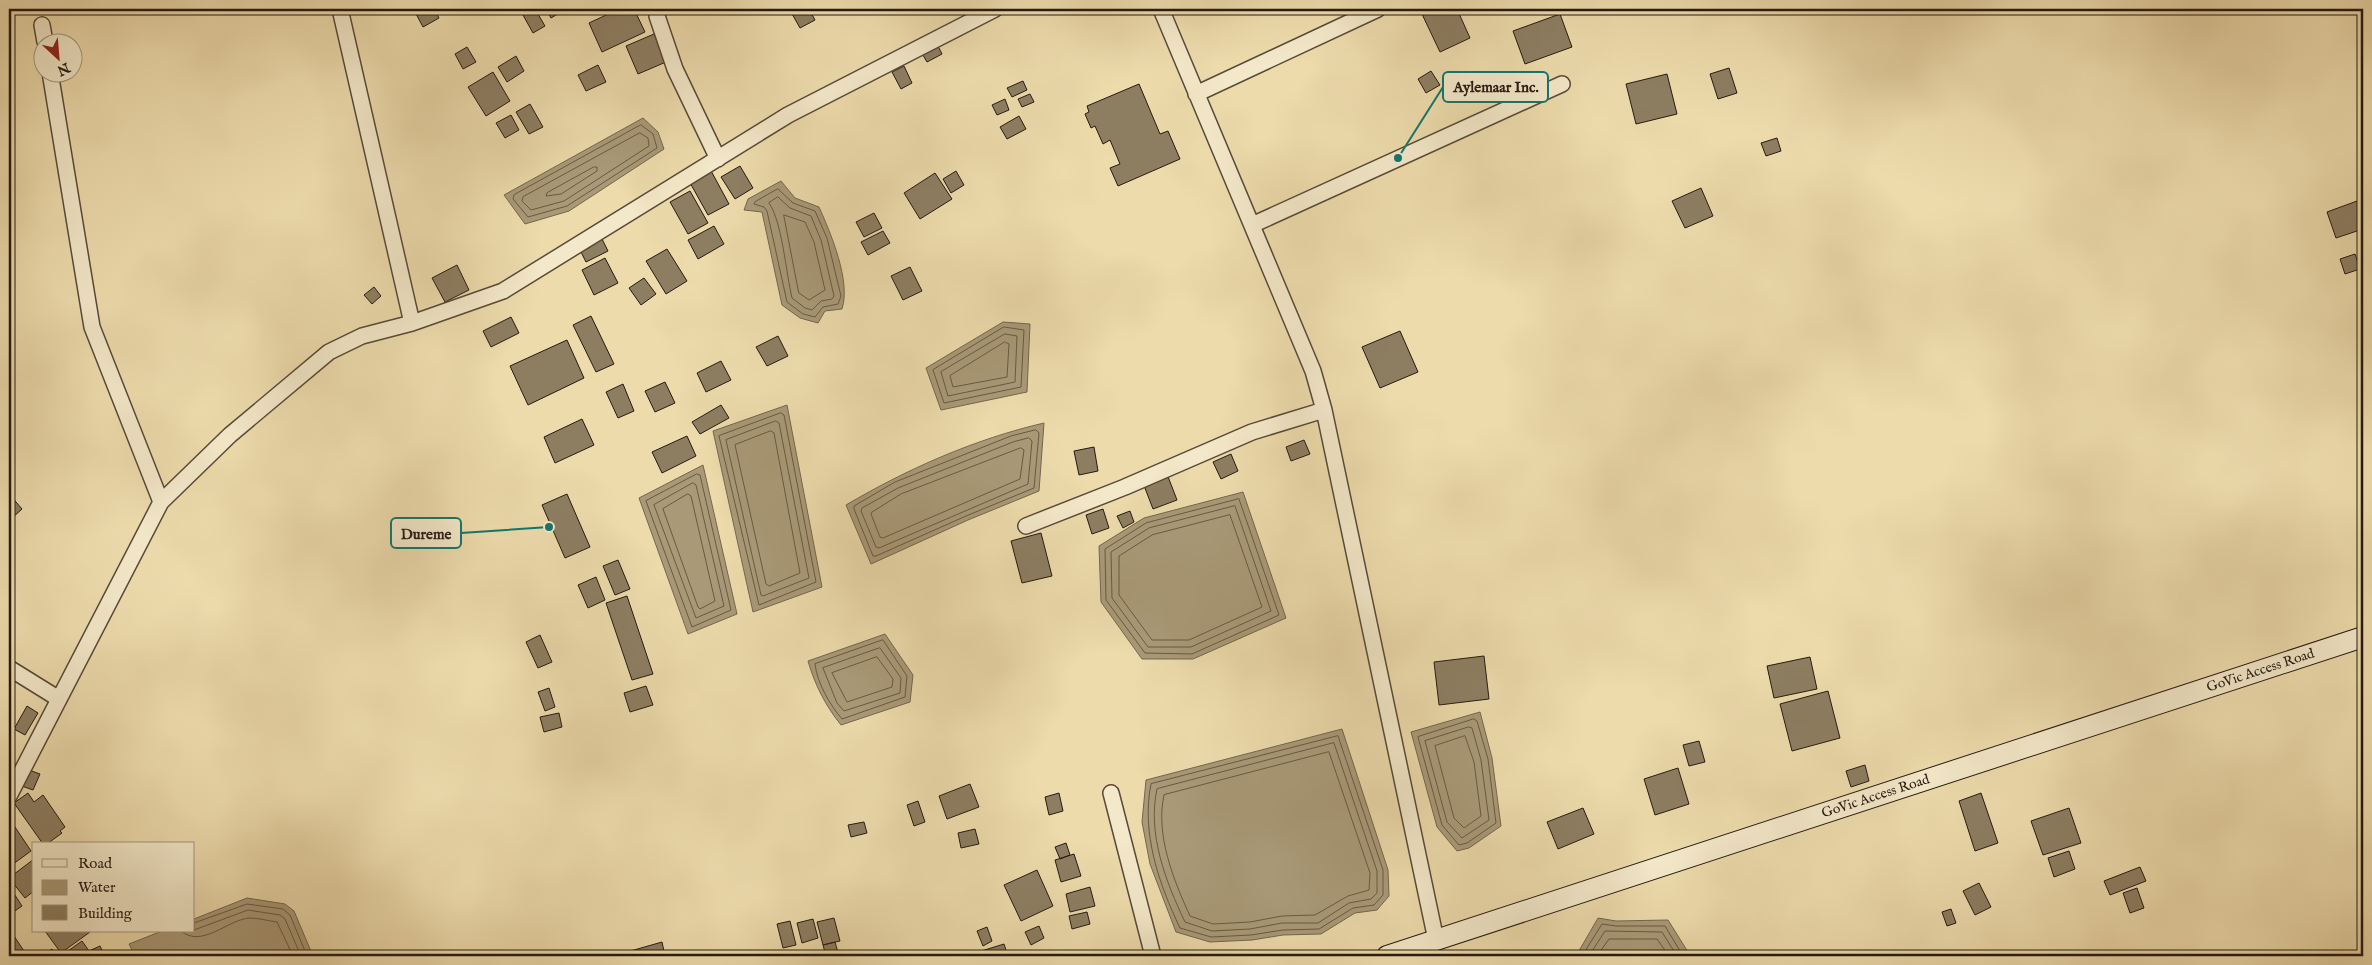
<svg xmlns="http://www.w3.org/2000/svg" width="2372" height="965" viewBox="0 0 2372 965" font-family="'IM FELL English',serif">
<style>
.water{fill:#a99977;stroke:#74664e}
.lines{fill:none;stroke-linecap:round;stroke-linejoin:round}
.shore{stroke:#675a44;stroke-width:1}
.building{fill:#8d7e62;stroke:#251a11}
.street-casing{stroke:#574a38;stroke-width:18}
.secondary-casing{stroke:#251a11;stroke-width:22}
.street{stroke:#f3e8c9;stroke-width:15}
.secondary{stroke:#f3e8c9;stroke-width:20}
.labels{text-anchor:middle;dominant-baseline:central;stroke-width:4.5;stroke-linejoin:round;paint-order:stroke}
.street-label{font-size:14px;fill:#251a11;stroke:#f3e8c9}
.leader{fill:none;stroke:#0f766e;stroke-width:2}
.callout-dot{fill:#0f766e;stroke:#f3e8c9;stroke-width:2}
.callout{fill:#f3e8c9;stroke:#0f766e;stroke-width:2}
.callout-label{font-size:15px;text-anchor:middle;font-weight:bold;fill:#251a11}
</style>
<rect width="100%" height="100%" fill="#eddbac"/>
<filter id="stains"><feTurbulence type="fractalNoise" baseFrequency=".004" numOctaves="4"/><feColorMatrix values="0 0 0 0 .2 0 0 0 0 .09 0 0 0 0 .02 0 0 0 .5 -.17"/></filter>
<radialGradient id="worn" r=".72"><stop offset=".6" stop-color="#630" stop-opacity="0"/><stop offset="1" stop-color="#630" stop-opacity=".3"/></radialGradient>
<path class="water" d="M643 118 658 132 664 149 569 211 525 224 504 195Z
M781 181 795 198 819 207C831 234 851 281 842 309L825 311 818 323 800 318 782 305 762 212 744 210 748 199Z
M1003 322 1030 324 1027 392 941 410 926 368Z
M787 405 822 587 753 612 713 431Z
M1044 423 1039 491 968 520 871 564 846 505C907 469 975 439 1044 423Z
M703 465 737 614 688 634 639 498Z
M1243 492 1286 618 1193 659H1142L1101 602 1099 546 1144 518Z
M885 634 913 675 910 702 841 725C825 705 815 685 808 661Z
M1480 712 1492 758 1501 826 1469 848 1457 851 1437 827 1411 732Z
M1342 729 1388 870 1389 896 1377 910 1355 913 1321 934 1283 935 1252 940 1210 942 1176 932 1150 864 1142 822 1146 780Z
M247 898 285 904 294 911 313 956H135L129 944 162 931H194V919Z
M1598 918 1616 921 1668 920 1688 952V956H1576Z"/>
<g class="lines">
<path class="shore" d="M641 125 653 134 657 148 567 206 528 217 513 199 514 195Z
M640 133 648 138 649 146 564 201 531 210 522 201 523 197Z
M594 167H597V171L561 194 546 196 547 193Z
M778 189 793 203 815 211 827 238 841 296 838 304 823 307 815 317 803 314 787 302 767 211 764 207 754 204 755 202Z
M778 197 790 208 811 216 821 240 834 296 832 299 821 301 812 310 805 308 792 298C786 273 782 221 769 203Z
M784 215 805 222 814 242 825 290 809 300 799 293Z
M1004 327 1024 330 1021 387 944 403 933 370Z
M1005 334 1017 336 1015 382 948 396 941 372Z
M1005 342 1009 344 1007 377 953 387 950 376Z
M781 413 784 415 816 582 759 605 719 436Z
M776 421 779 423 809 578 763 596 761 595 726 440Z
M1036 430 1039 433 1034 488 966 516 876 556H873L854 509V506L895 482 1011 436Z
M771 431 774 433 800 573 769 586 766 584 735 445Z
M1029 438 1032 441 1028 484 879 548 876 547 861 511 862 508 898 488 1013 442Z
M1021 448 1024 450 1020 479 883 538 880 537 871 514 872 512 901 494Z
M697 474 700 475 731 610 692 627 646 501Z
M693 483 696 485 724 606 696 618 654 505Z
M688 494 691 496 715 601 700 609 698 607 663 509Z
M1239 499 1279 615 1192 654 1145 653 1106 600 1105 549 1146 523Z
M1235 506 1271 611 1191 647H1148L1112 598 1111 552 1149 528Z
M1230 515 1262 607 1189 640H1152L1119 595V556L1152 535Z
M883 640 907 676 905 697 842 719C830 705 817 683 815 664Z
M880 648 901 678 900 693 844 711 837 703 823 668Z
M877 657 893 679 892 687 847 702 832 673Z
M1474 719 1477 721 1488 759 1496 823 1467 843 1459 845 1442 825 1418 737Z
M1469 727 1472 728 1481 760 1489 820 1462 838 1447 822 1425 741Z
M1338 736 1383 870V895L1374 905 1353 908 1319 929 1283 930 1251 935 1211 937 1180 928C1159 884 1141 833 1151 784Z
M1465 736 1474 762 1481 816 1464 828 1454 818 1435 746Z
M1334 743 1377 871V893L1371 899 1349 903 1318 923H1282L1250 929 1212 931 1185 922C1166 882 1147 834 1157 789Z
M1329 752 1370 873 1369 890 1348 896 1315 915 1282 916 1250 922 1213 924 1190 916C1174 881 1155 835 1164 795Z
M194 923 247 904 283 909 290 915 307 956
M194 930 248 910 280 915 285 919 301 956
M181 931C202 949 228 919 250 918 259 918 269 921 277 922L293 956
M1582 956 1602 924 1616 926H1665L1683 956
M1589 956 1605 931 1662 932 1677 956
M1597 956 1609 939H1657L1669 956"/>
</g>
<path class="building" d="M420 9H434L439 18 423 27 415 12Z
M535 9 545 26 533 33 523 15Z
M546 9H566L551 18Z
M619 9H634L645 32 602 52 589 23Z
M798 9H809L815 20 800 28 791 12Z
M1427 9H1457L1470 38 1440 52 1421 12Z
M1543 9H1556L1557 11 1545 15Z
M1560 14 1572 47 1525 64 1513 31Z
M654 34 666 62 638 74 626 46Z
M936 42 942 54 927 62 920 50Z
M467 47 476 62 463 69 455 54Z
M516 56 524 71 507 82 498 67Z
M598 65 606 82 586 91 578 75Z
M904 66 912 83 901 89 892 72Z
M1729 68 1737 93 1718 99 1710 74Z
M1431 71 1440 85 1426 93 1418 79Z
M493 72 510 101 486 116 468 87Z
M1667 74 1677 114 1636 124 1626 84Z
M1023 81 1027 90 1012 97 1007 88Z
M1139 84 1160 134 1168 131 1180 159 1118 186 1110 168 1120 164 1110 140 1103 144 1095 126 1091 128 1085 114 1089 112 1087 106Z
M1030 94 1034 102 1022 107 1018 99Z
M1005 99 1009 110 997 115 992 105Z
M530 104 543 127 529 134 516 112Z
M511 115 519 130 505 138 496 123Z
M1019 116 1026 129 1007 139 1000 127Z
M1777 138 1781 151 1766 156 1761 143Z
M740 166 753 188 735 199 721 177Z
M710 169 729 204 708 215 689 181Z
M956 171 964 185 951 193 943 179Z
M935 173 952 199 920 219 904 193Z
M1701 188 1713 216 1685 228 1672 201Z
M690 191 708 223 688 234 670 202Z
M2357 201 2363 220V229L2336 238 2327 212Z
M874 213 882 228 864 237 856 222Z
M714 226 724 244 698 259 688 240Z
M883 231 890 243 868 255 861 242Z
M601 237 608 251 586 262 579 248Z
M667 249 687 281 666 294 646 261Z
M2355 254 2360 269 2345 274 2340 259Z
M605 258 618 283 594 295 582 270Z
M457 265 469 290 445 302 432 278Z
M910 267 922 291 903 300 891 276Z
M644 278 656 294 641 305 629 288Z
M374 287 381 296 372 304 364 295Z
M591 316 614 364 596 372 573 325Z
M511 317 519 333 491 347 483 331Z
M1400 331 1418 372 1380 388 1362 347Z
M778 336 788 356 767 366 756 347Z
M567 340 584 378 528 405 510 366Z
M721 361 731 380 706 392 697 373Z
M665 382 675 403 655 412 645 391Z
M623 384 634 411 618 418 606 392Z
M721 405 729 418 700 434 692 422Z
M582 419 594 445 555 463 544 437Z
M687 436 696 456 662 473 652 452Z
M1304 440 1310 454 1291 461 1286 447Z
M1094 447 1098 471 1079 475 1074 451Z
M1231 454 1238 471 1221 479 1213 462Z
M1167 474 1177 500 1153 509 1143 483Z
M567 494 590 547 565 558 542 505Z
M10 495 22 509 11 519 9 516Z
M1103 509 1109 528 1092 534 1086 515Z
M1130 511 1134 522 1123 528 1117 516Z
M1041 533 1052 576 1022 583 1011 541Z
M618 560 630 589 615 595 603 566Z
M596 577 605 600 588 608 578 585Z
M627 596 653 674 632 680 606 603Z
M540 635 552 662 538 668 526 642Z
M1484 656 1489 699 1439 705 1434 662Z
M1810 657 1817 689 1774 698 1767 666Z
M646 686 653 705 630 712 624 693Z
M549 688 555 707 545 711 538 692Z
M1828 691 1840 738 1792 751 1780 704Z
M27 706 38 713 25 735 14 729Z
M559 713 562 727 544 732 540 717Z
M1699 741 1705 762 1689 766 1683 745Z
M1865 765 1869 781 1851 787 1846 771Z
M1678 768 1689 804 1655 815 1644 779Z
M26 769 40 774 33 790 19 785Z
M970 784 979 807 947 819 939 796Z
M28 793 34 802 43 795 65 827 60 831 62 833 47 844H43L14 803Z
M1059 793 1063 811 1049 815 1045 797Z
M1981 793 1998 843 1975 851 1959 801Z
M918 801 925 822 914 826 907 805Z
M1583 808 1594 834 1558 849 1547 822Z
M2069 808 2081 843 2043 855 2031 821Z
M864 822 867 833 851 837 848 825Z
M15 827 31 851 9 867V832Z
M975 829 979 844 961 848 958 833Z
M1066 843 1070 855 1060 859 1055 847Z
M2069 851 2075 869 2054 877 2048 858Z
M1074 854 1081 876 1061 882 1055 860Z
M34 859V891L25 898 9 878Z
M2140 867 2146 881 2110 895 2104 881Z
M1037 870 1053 906 1021 921 1004 885Z
M1979 883 1991 907 1975 915 1963 891Z
M9 886 22 906 9 915Z
M1090 887 1095 906 1070 912 1066 894Z
M2137 888 2144 908 2130 913 2123 893Z
M1951 909 1956 923 1947 926 1942 912Z
M1087 912 1090 924 1072 929 1069 916Z
M834 918 840 941 823 945 817 922Z
M813 919 818 938 802 943 797 923Z
M790 921 796 945 783 948 777 924Z
M1039 926 1044 938 1031 945 1025 932Z
M987 927 992 941 983 946 977 931Z
M10 930 26 954 23 956H9Z
M45 931H89L90 932 61 953Z
M82 941 89 951 81 956H61Z
M662 942 665 956H629L627 952Z
M835 942 839 956H826L823 945Z
M1004 944 1008 956H979L978 952Z
M100 946 104 955 91 956 89 951Z
M52 949 57 956H42Z"/>
<g class="lines">
<defs>
<path id="street" d="M340 9 412 323
M657 9V16L675 69 718 159
M1161 9 1313 371 1324 410 1436 940
M42 25 45 42
M50 72 92 327 161 502
M1196 94 1378 9
M1252 225 1562 84
M1026 526 1125 487 1252 432 1324 410
M9 668 59 699
M1111 793 1153 956
M9 796 161 502 230 435 329 352 362 336 412 323 503 291 788 115 995 9"/>
<g id="secondary">
<path id="s1" d="M1387 956 2363 637"/>
</g>
</defs>
<use href="#street" class="street-casing"/>
<use href="#secondary" class="secondary-casing"/>
<use href="#street" class="street"/>
<use href="#secondary" class="secondary"/>
</g>
<g class="labels">
<g class="street-label">
<text stroke="none"><textPath href="#s1" startOffset="919">GoVic Access Road</textPath></text>
<text stroke="none"><textPath href="#s1" startOffset="514">GoVic Access Road</textPath></text>
</g>
</g>
<path class="leader" d="M1398 158L1443 87M549 527L461 533"/>
<g class="callout-dot">
<circle cx="1398" cy="158" r="5"/>
<circle cx="549" cy="527" r="5"/>
</g>
<g class="callout">
<rect x="1443" y="72" width="105" height="30" rx="5"/>
<rect x="391" y="518" width="70" height="30" rx="5"/>
</g>
<g class="callout-label">
<text x="1496" y="92">Aylemaar Inc.</text>
<text x="426" y="539">Dureme</text>
</g>
<rect width="2372" height="965" fill="none" stroke="#eddbac" stroke-width="30"/>
<rect x="10" y="10" width="2352" height="945" fill="none" stroke="#251a11" stroke-width="2.5"/>
<rect x="15" y="15" width="2342" height="935" fill="none" stroke="#251a11"/>
<rect x="32" y="842" width="162" height="90" fill="#f3e8c9" stroke="#a1967f"/>
<rect x="42" y="859" width="25" height="8" fill="#f3e8c9" stroke="#a1967f"/>
<text x="78" y="868" font-size="15" fill="#251a11">Road</text>
<rect x="42" y="880" width="25" height="15" fill="#a99977" stroke="#a1967f"/>
<text x="78" y="892" font-size="15" fill="#251a11">Water</text>
<rect x="42" y="905" width="25" height="15" fill="#8d7e62" stroke="#a1967f"/>
<text x="78" y="918" font-size="15" fill="#251a11">Building</text>
<g transform="translate(58 58) rotate(154)"><circle r="24" fill="#f3e8c9" stroke="#a1967f"/>
<path d="M0-4L9 19L0 12L-9 19Z" fill="#8f2418"/>
<text y="-8" font-size="14" font-weight="bold" text-anchor="middle" fill="#251a11">N</text>
</g>
<rect width="100%" height="100%" filter="url(#stains)"/>
<rect width="100%" height="100%" fill="url(#worn)"/>
</svg>
